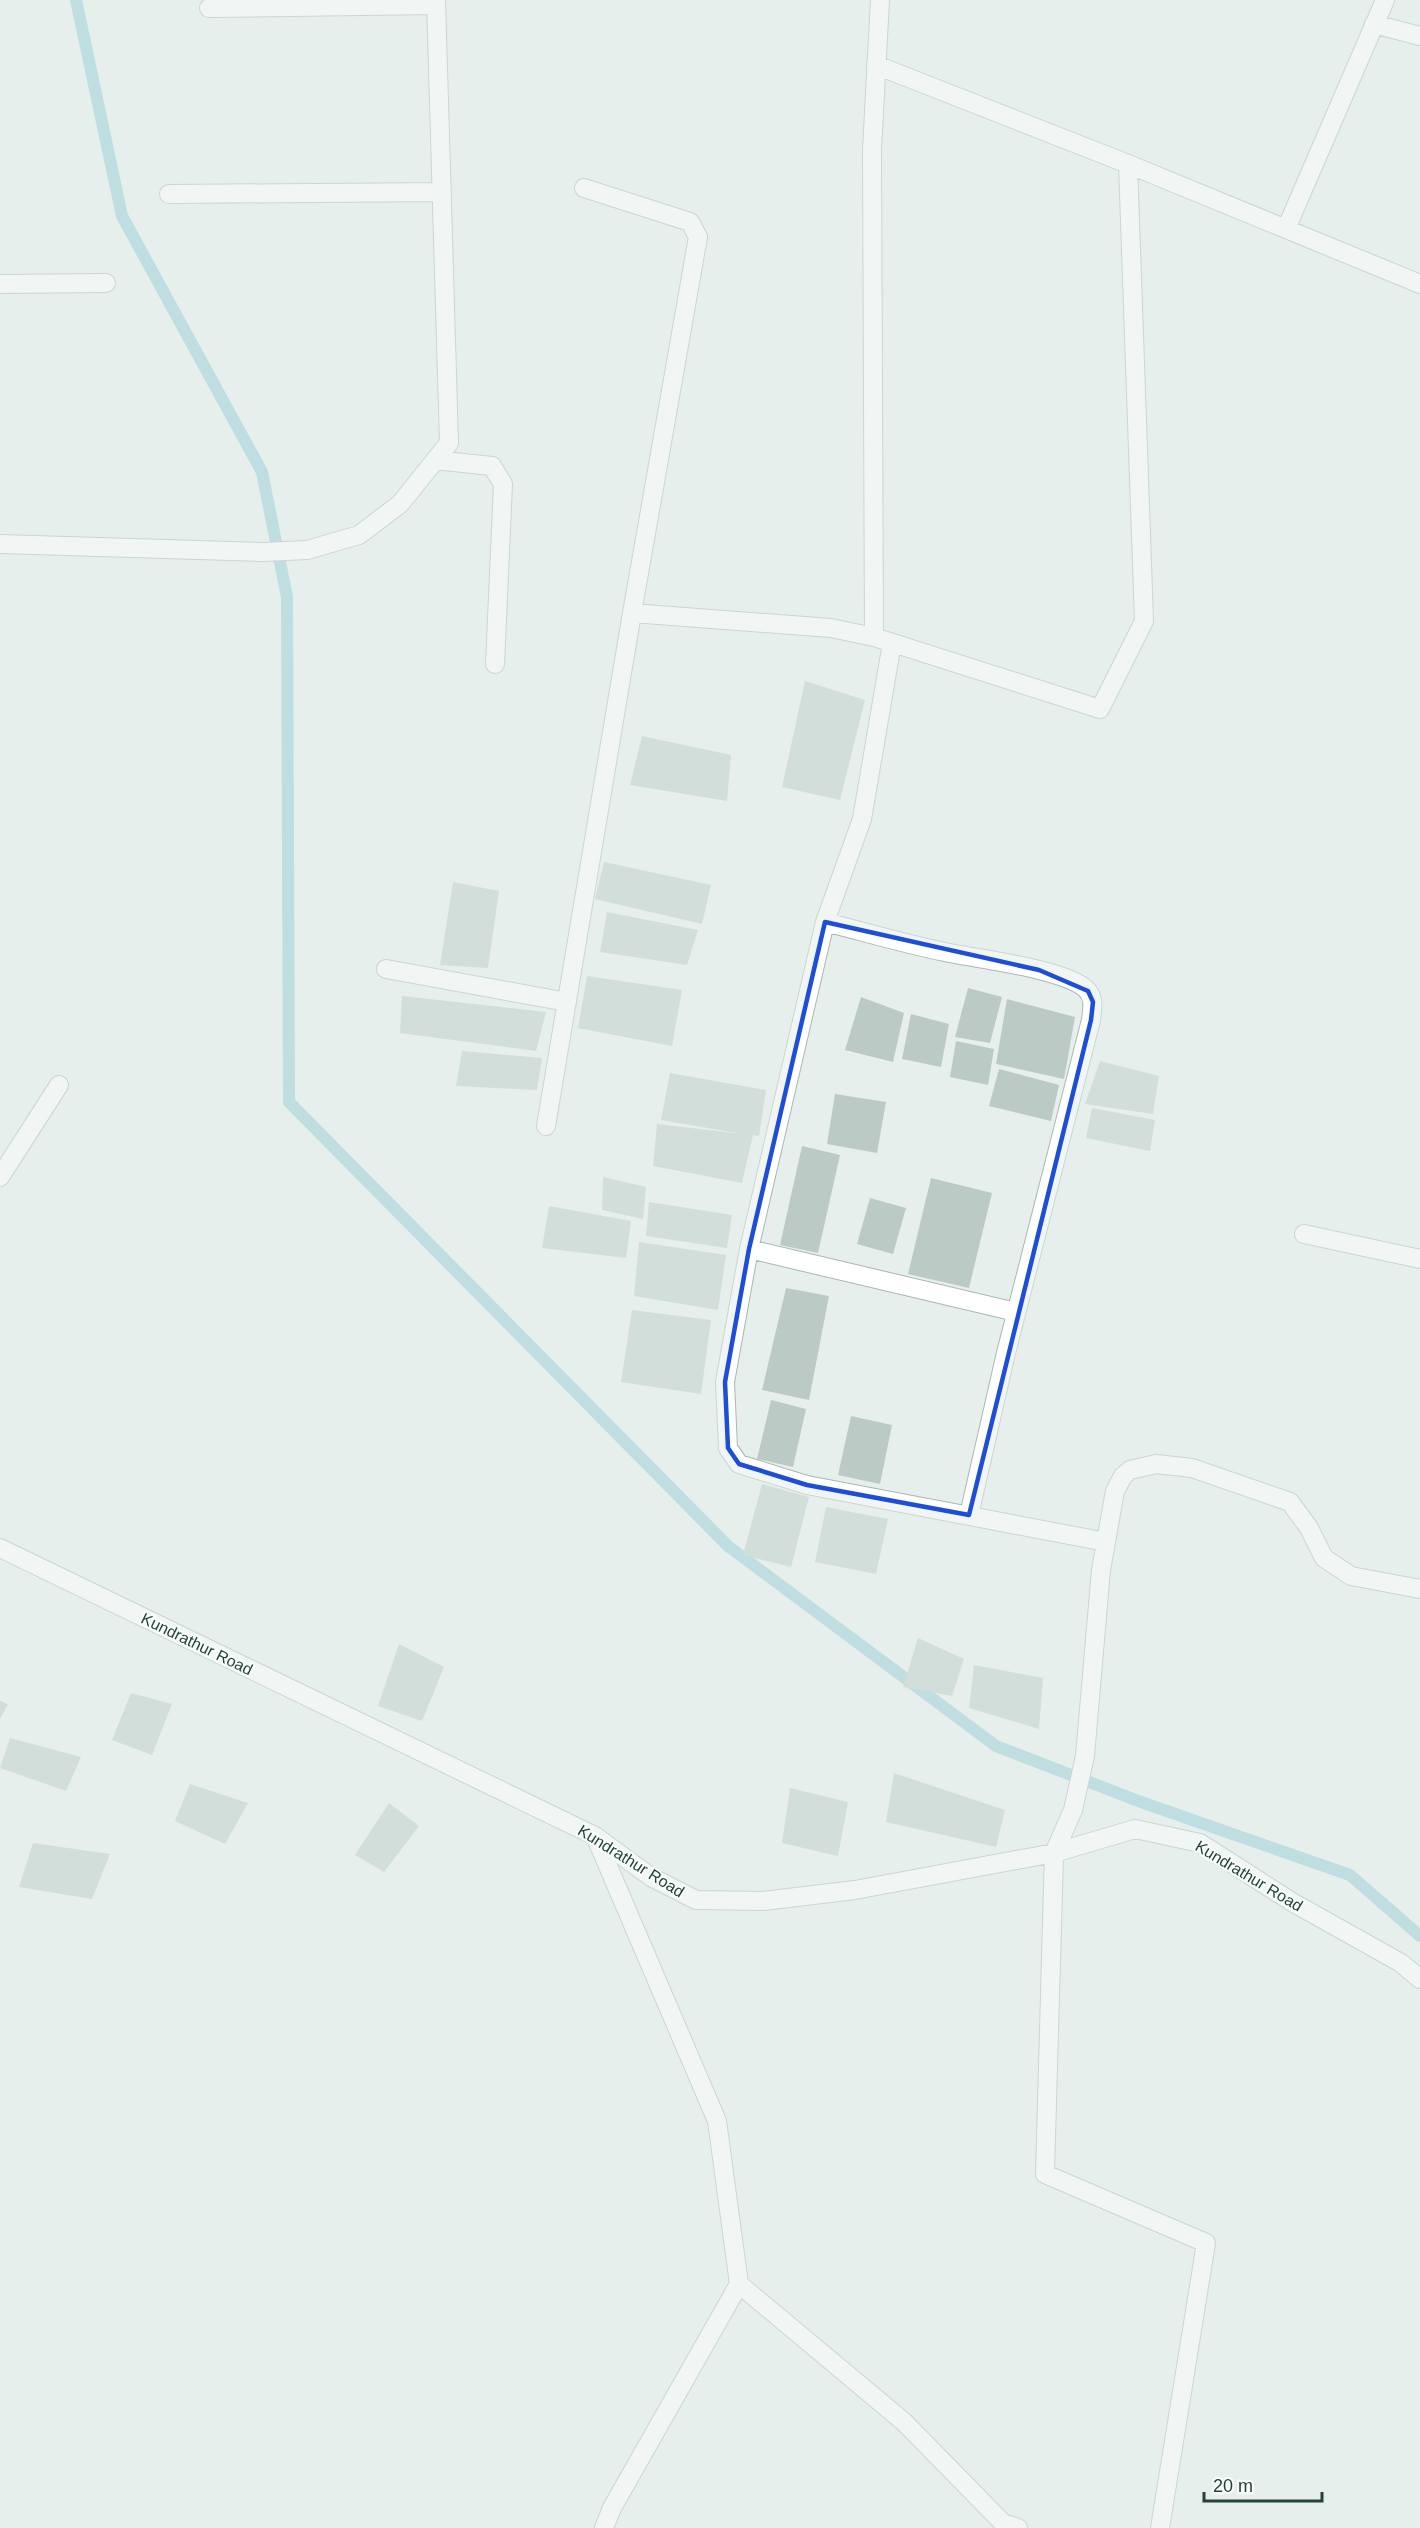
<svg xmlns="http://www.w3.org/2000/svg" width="1420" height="2528" viewBox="0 0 1420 2528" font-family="Helvetica,sans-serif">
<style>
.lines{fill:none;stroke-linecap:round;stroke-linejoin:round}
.stream{stroke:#8ec9d4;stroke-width:12}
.building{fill:#bbcac4}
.minor-casing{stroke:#a8b8b2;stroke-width:20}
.minor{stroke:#fff;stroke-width:18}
.marked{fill:none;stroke:#1d4ed8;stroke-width:4.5;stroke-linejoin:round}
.labels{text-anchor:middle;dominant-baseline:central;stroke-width:4.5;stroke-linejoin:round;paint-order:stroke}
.street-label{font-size:16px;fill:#24423a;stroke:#f7fbf9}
</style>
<rect width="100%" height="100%" fill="#e6efeb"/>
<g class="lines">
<path class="stream" d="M76 0 122 216 262 472 287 597 289 1102 728 1546 996 1746 1141 1802 1350 1875 1420 1936"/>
</g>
<path class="building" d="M805 681 865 700 840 800 782 787Z
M642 736 731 755 727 801 630 785Z
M604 862 711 885 702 924 595 899Z
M453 882 499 891 488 968 440 965Z
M607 912 698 930 687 965 600 952Z
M587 976 682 990 672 1046 578 1028Z
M968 988 1002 997 990 1043 955 1037Z
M402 996 546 1012 536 1051 400 1033Z
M861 997 904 1013 893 1062 845 1050Z
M1007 999 1075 1017 1064 1079 996 1064Z
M911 1014 949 1024 941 1067 902 1059Z
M956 1041 994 1049 988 1085 950 1077Z
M462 1051 542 1058 537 1090 456 1086Z
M1100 1061 1159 1076 1153 1114 1085 1104Z
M999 1069 1059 1085 1051 1121 989 1106Z
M670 1073 766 1090 759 1136 753 1135 742 1183 653 1166 657 1124 743 1134 661 1120Z
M835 1094 886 1102 877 1153 827 1144Z
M1092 1108 1155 1120 1150 1151 1086 1138Z
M802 1146 840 1155 818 1253 780 1245Z
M603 1177 646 1187 643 1219 602 1210Z
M931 1178 992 1193 969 1288 908 1274Z
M870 1198 906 1208 893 1254 857 1244Z
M649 1202 732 1215 727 1248 646 1236Z
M549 1206 631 1221 626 1258 542 1248Z
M639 1242 726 1255 718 1310 634 1296Z
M786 1288 829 1296 809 1400 762 1390Z
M632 1310 711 1320 701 1394 621 1382Z
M771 1400 806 1409 793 1467 757 1459Z
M851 1416 892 1425 880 1484 838 1475Z
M762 1484 809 1497 791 1567 743 1555Z
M826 1507 888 1519 876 1574 815 1562Z
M918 1638 964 1659 952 1696 903 1687Z
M399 1644 444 1667 422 1721 378 1706Z
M974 1665 1043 1678 1039 1729 969 1708Z
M131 1693 172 1704 152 1755 112 1740Z
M0 1701 8 1704 0 1719Z
M10 1738 81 1757 66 1791 0 1768Z
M894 1773 1005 1810 996 1847 886 1822Z
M190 1784 248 1803 225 1844 175 1821Z
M790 1788 848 1802 838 1856 782 1843Z
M389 1803 419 1826 384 1872 355 1855Z
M33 1843 110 1854 92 1899 19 1887Z"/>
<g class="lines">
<defs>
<path id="minor" d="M209 8 436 5
M1374 24 1420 36
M876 65 1128 164 1420 284
M169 194 442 192
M1286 229 1385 0
M0 284 106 283
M435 460 492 466 503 484 495 664
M0 544 264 552 307 550 359 535 400 504 449 443 436 0
M632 613 831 628 874 637 1100 709 1144 621 1128 164
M874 637 872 150 880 0
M892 643 862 819 825 922 749 1249 725 1382 728 1448 739 1464 807 1485 1106 1542
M825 922C865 932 905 944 945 952 977 959 1067 969 1087 990 1095 999 1092 1010 1091 1020L1006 1353 969 1515
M386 969 567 1002
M546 1126 632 613 698 237 690 222 584 188
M0 1177 59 1085
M1304 1234 1420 1259
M749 1249 1016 1312
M0 1548 595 1836 651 1877 696 1900 763 1901 855 1890 1054 1853 1135 1829 1200 1843 1292 1902 1401 1963 1420 1979
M596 1838 717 2121 739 2284 612 2508 604 2528
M739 2284 904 2422 1003 2523 1018 2528
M1160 2528 1206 2243 1045 2174 1054 1853 1073 1810 1085 1756 1101 1570 1115 1491 1123 1476 1130 1470 1156 1464 1192 1468 1290 1502 1309 1528 1324 1558 1351 1576 1420 1589"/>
</defs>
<use href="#minor" class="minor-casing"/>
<use href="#minor" class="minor"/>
</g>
<path d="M0 0H1420V2528H0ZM825 922 1039 970 1088 991 1093 1002 1091 1020 969 1515 807 1485 739 1464 728 1448 725 1382 749 1249Z" fill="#e6efeb" fill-opacity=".55" fill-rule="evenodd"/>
<path class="marked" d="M825 922 1039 970 1088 991 1093 1002 1091 1020 969 1515 807 1485 739 1464 728 1448 725 1382 749 1249Z"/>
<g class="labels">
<g class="street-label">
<text transform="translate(197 1644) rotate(26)">Kundrathur Road</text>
<text transform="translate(631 1861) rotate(32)">Kundrathur Road</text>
<text transform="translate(1249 1876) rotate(31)">Kundrathur Road</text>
</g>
</g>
<path d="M1204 2492v9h118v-9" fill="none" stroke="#24423a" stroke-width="3"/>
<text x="1213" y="2492" font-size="18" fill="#24423a" stroke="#f7fbf9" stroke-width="4.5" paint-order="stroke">20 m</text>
</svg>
